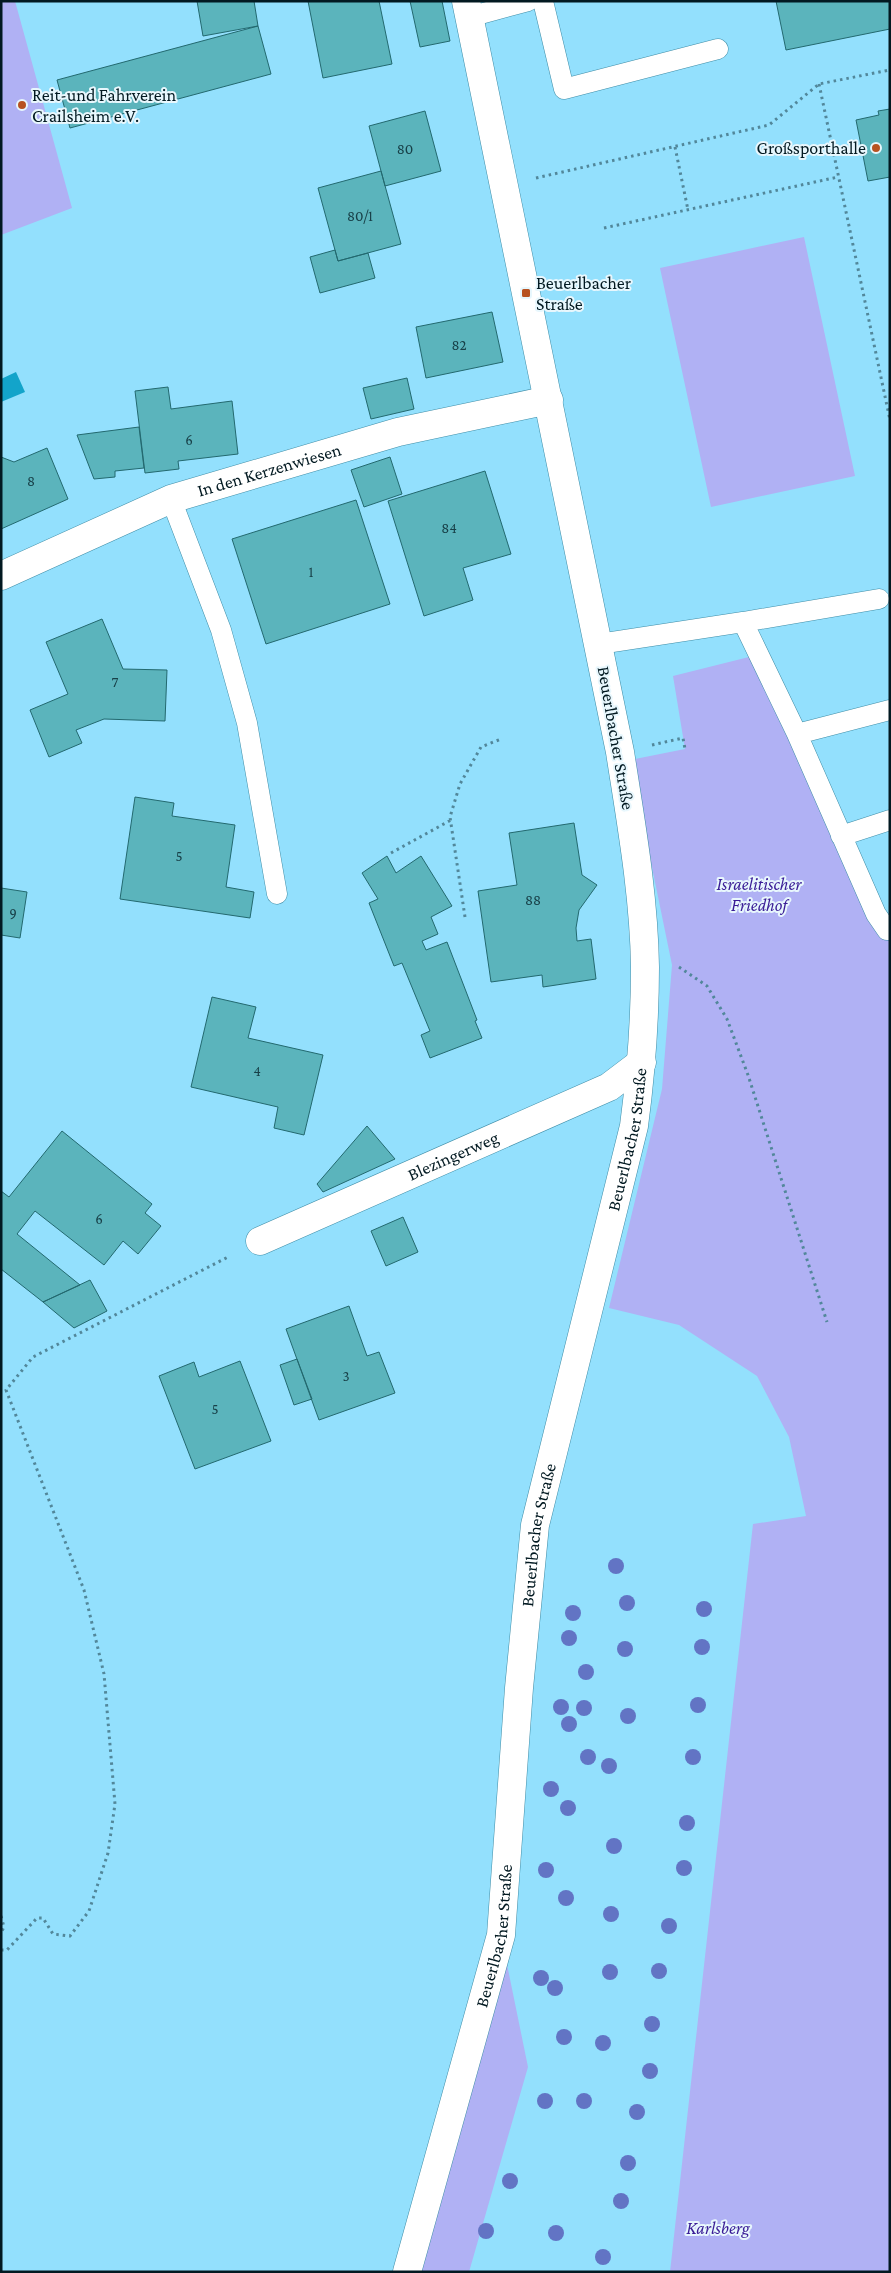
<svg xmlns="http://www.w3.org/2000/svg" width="891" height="2273" viewBox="0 0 891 2273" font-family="'Crimson Pro',serif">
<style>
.green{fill:#b0b1f4}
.water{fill:#13a4ca}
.building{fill:#5bb4bc;stroke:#23696f}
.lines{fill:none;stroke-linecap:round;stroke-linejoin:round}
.lane-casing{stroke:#3f8da7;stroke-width:21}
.street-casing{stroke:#3f8da7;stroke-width:29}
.path{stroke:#52879a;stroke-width:3;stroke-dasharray:2.5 4;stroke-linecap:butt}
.lane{stroke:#fff;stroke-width:20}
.street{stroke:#fff;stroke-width:28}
.tree{fill:#6274c4}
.poi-dot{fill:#b75221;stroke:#e8f7fd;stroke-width:2}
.labels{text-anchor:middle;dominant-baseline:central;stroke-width:4;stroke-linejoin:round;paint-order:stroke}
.number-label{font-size:15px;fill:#184048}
.poi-label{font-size:18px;fill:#021921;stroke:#e8f7fd;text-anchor:start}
.street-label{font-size:18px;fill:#021921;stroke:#e8f7fd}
.park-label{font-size:18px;font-style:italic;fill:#391c96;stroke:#e8f7fd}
</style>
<rect width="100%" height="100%" fill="#93e0fd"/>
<path class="green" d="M1 1H15L72 208 1 235Z
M804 237 855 476 711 507 660 268Z
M757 655 890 941V2272H670L753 1524 806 1516 789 1437 757 1376 679 1325 609 1308 662 1089 672 965 630 760 685 749 673 676Z
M501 1935 528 2067 469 2272H407Z"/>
<path class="water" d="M16 372 25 392 1 402V379Z"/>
<path class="building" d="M197 1H254L258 26 203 36Z
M308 1H379L392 64 323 78Z
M410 1H442L450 41 420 47Z
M776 1H890V29L786 50Z
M258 26 271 74 70 128 57 80Z
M890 109V177L868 181 856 120 879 115 878 111Z
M425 111 441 171 385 186 369 126Z
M381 171 401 244 338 261 318 188Z
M335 250 338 261 368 253 375 278 320 293 310 257Z
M492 312 503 362 426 378 416 327Z
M407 378 414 409 371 419 363 388Z
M168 387 171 409 232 401 238 454 178 461 179 469 145 473 135 391Z
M139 427 144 468 115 471V477L94 479 77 435Z
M47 448 68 499 1 529V457L14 462Z
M390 457 402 494 364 507 351 470Z
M485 471 511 554 463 568 473 600 424 616 388 501Z
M356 500 390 604 266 644 232 539Z
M102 619 123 669 167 670 165 721 104 719 76 730 82 743 49 757 30 710 68 694 46 642Z
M135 797 174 803 172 816 235 825 226 887 254 892 250 918 120 899Z
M574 823 582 875 597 885 579 910 576 928 577 941 591 939 596 979 543 987 542 975 491 982 478 891 517 885 509 833Z
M387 856 396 873 421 856 452 906 431 917 438 934 422 941 426 950 447 942 477 1020 475 1021 482 1038 430 1058 421 1035 430 1031 402 963 394 966 369 903 378 899 362 873Z
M1 888 27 892 20 938 1 935Z
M212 997 256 1007 248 1038 323 1055 304 1135 274 1128 278 1107 191 1087Z
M367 1126 395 1159 323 1192 317 1184Z
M62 1131 152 1204 145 1213 161 1226 138 1254 123 1241 104 1265 35 1211 17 1234 80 1285 43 1302 1 1269V1191L9 1197Z
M403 1217 418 1252 386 1266 371 1231Z
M90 1280 107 1311 74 1328 43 1302Z
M349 1306 367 1356 379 1352 395 1393 319 1420 286 1329Z
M297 1359 312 1399 294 1405 280 1365Z
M240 1361 271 1441 195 1469 159 1376 194 1362 199 1377Z"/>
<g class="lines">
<defs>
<path id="lane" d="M543 1 564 89 718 49
M469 17 528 1
M171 499 221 630 247 723 277 894
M743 622 879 599
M599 644 743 622 797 734 876 914 887 930H890
M797 734 890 710
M841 836 890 820"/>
<g id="street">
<path id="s1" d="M1 576 171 499 398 432 549 400"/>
<path id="s2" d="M260 1241 609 1087 642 1062"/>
<path id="s3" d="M407 2272 501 1935 519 1688 535 1525 634 1126C641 1073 645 1020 645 967 644 895 631 823 620 752L466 1"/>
</g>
</defs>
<use href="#lane" class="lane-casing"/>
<use href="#street" class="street-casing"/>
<path class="path" d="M819 84 890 420
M675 147 688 210
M536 178 769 125 819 84 890 70
M604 228 838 177
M652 745 683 738 685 749
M391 853 451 820
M465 917 450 817 460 784 481 747 501 739
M679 967 707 986 727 1019 748 1075 827 1322
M1 1916 4 1927 1 1933
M1 1950H7L37 1918H43L53 1934 70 1936 89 1911 108 1853 115 1804 104 1674 84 1590 6 1390 33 1357 230 1256"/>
<use href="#lane" class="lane"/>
<use href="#street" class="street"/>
</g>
<g class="tree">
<circle cx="616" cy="1566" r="8"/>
<circle cx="627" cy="1603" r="8"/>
<circle cx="704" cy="1609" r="8"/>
<circle cx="573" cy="1613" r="8"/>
<circle cx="569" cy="1638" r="8"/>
<circle cx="702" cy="1647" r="8"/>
<circle cx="625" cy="1649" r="8"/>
<circle cx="586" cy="1672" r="8"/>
<circle cx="698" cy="1705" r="8"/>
<circle cx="561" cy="1707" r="8"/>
<circle cx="584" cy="1708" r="8"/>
<circle cx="628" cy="1716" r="8"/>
<circle cx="569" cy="1724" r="8"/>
<circle cx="588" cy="1757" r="8"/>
<circle cx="693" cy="1757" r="8"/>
<circle cx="609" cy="1766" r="8"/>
<circle cx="551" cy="1789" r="8"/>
<circle cx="568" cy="1808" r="8"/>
<circle cx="687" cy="1823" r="8"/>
<circle cx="614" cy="1846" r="8"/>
<circle cx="684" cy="1868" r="8"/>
<circle cx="546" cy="1870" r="8"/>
<circle cx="566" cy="1898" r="8"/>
<circle cx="611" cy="1914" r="8"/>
<circle cx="669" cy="1926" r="8"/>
<circle cx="659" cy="1971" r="8"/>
<circle cx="610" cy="1972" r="8"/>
<circle cx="541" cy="1978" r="8"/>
<circle cx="555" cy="1988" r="8"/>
<circle cx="652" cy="2024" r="8"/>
<circle cx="564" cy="2037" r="8"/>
<circle cx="603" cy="2043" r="8"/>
<circle cx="650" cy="2071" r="8"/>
<circle cx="545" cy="2101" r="8"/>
<circle cx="584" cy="2101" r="8"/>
<circle cx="637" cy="2112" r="8"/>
<circle cx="628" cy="2163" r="8"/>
<circle cx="510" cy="2181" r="8"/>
<circle cx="621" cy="2201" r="8"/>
<circle cx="486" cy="2231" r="8"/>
<circle cx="556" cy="2233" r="8"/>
<circle cx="603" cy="2257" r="8"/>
</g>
<g class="poi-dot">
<circle cx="22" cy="105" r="5"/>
<circle cx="876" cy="148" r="5"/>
<rect x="521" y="288" width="10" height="10" rx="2.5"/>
</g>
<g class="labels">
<g class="number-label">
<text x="405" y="149">80</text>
<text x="360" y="216">80/1</text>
<text x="459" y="345">82</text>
<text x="189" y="440">6</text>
<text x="31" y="481">8</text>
<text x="449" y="528">84</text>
<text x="311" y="572">1</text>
<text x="115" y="682">7</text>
<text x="179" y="856">5</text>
<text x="533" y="900">88</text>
<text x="13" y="913">9</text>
<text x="257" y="1071">4</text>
<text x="99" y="1219">6</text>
<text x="346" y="1376">3</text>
<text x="215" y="1409">5</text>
</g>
<g class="poi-label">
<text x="32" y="95">Reit-und Fahrverein<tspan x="32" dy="21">Crailsheim e.V.</tspan></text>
<text x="866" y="148" text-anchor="end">Großsporthalle</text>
<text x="536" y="283">Beuerlbacher<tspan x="536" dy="21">Straße</tspan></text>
</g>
<g class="street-label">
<text stroke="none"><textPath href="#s1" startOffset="289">In den Kerzenwiesen</textPath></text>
<text transform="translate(616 738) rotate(80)">Beuerlbacher Straße</text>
<text stroke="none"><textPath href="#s3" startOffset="1158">Beuerlbacher Straße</textPath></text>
<text stroke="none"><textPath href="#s2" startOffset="211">Blezingerweg</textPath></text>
<text stroke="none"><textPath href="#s3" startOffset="752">Beuerlbacher Straße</textPath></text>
<text stroke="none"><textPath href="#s3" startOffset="348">Beuerlbacher Straße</textPath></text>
</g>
<g class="park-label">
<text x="759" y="884">Israelitischer<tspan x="759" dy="21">Friedhof</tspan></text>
<text x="718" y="2228">Karlsberg</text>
</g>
</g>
<rect width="891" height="2273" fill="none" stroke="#021921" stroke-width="5"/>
</svg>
